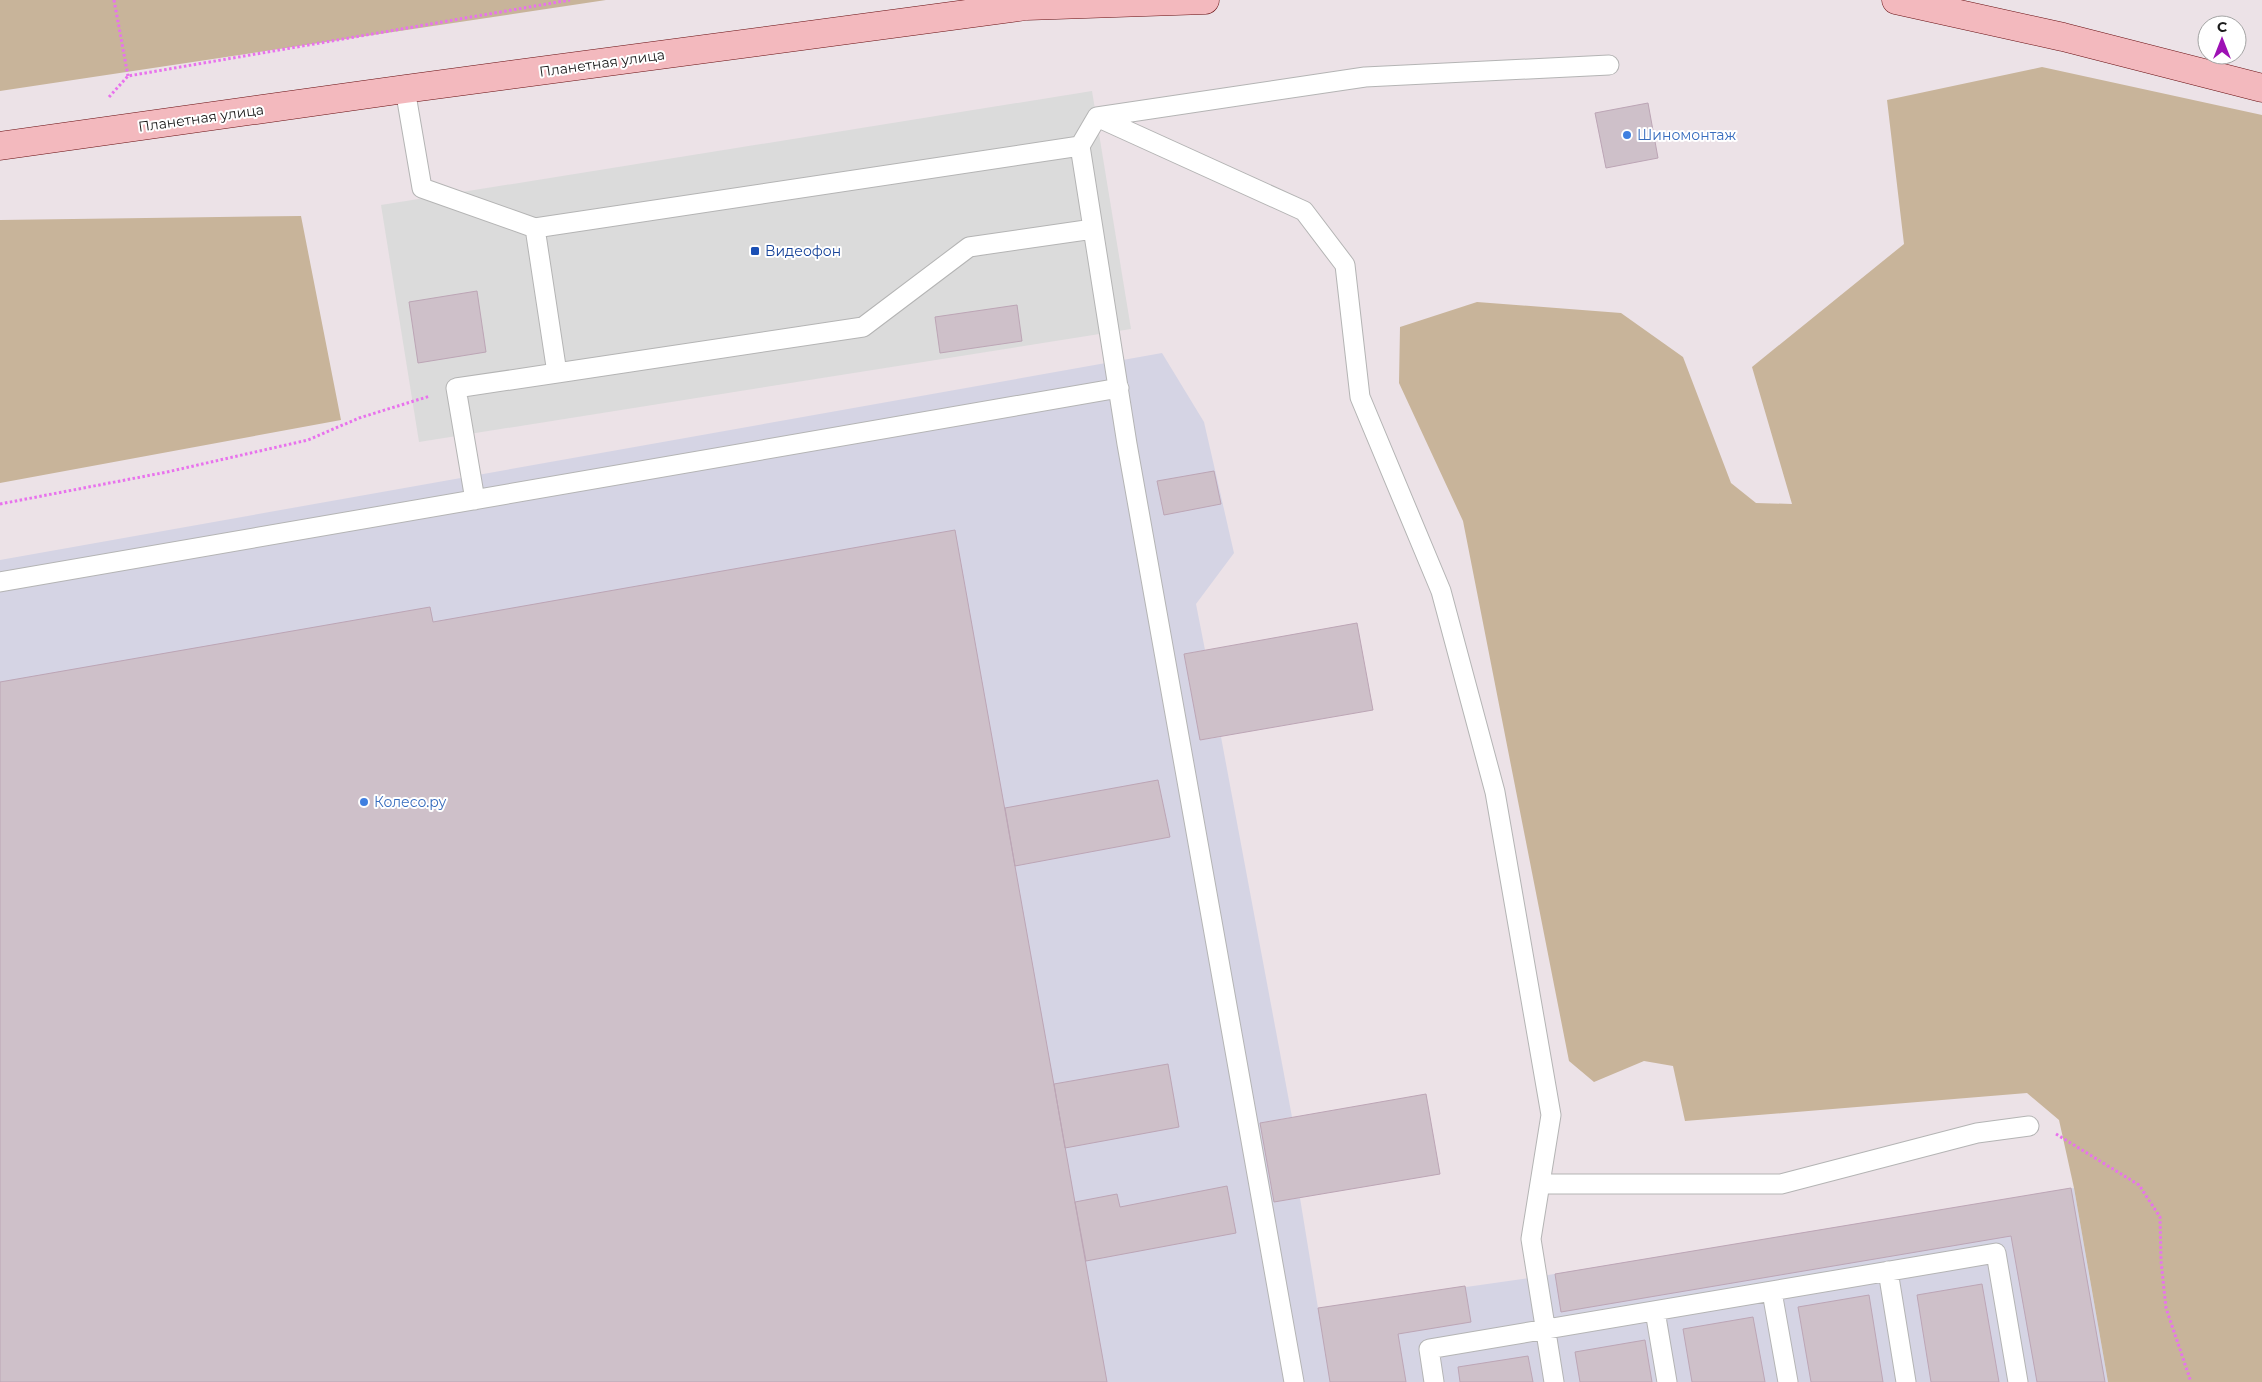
<svg xmlns="http://www.w3.org/2000/svg" width="2262" height="1382" viewBox="0 0 2262 1382" font-family="Montserrat,sans-serif">
<style>
.industrial{fill:#d5d4e4}
.forest{fill:#c8b49a}
.parking{fill:#dbdbdb}
.building{fill:#cec0c9;stroke:#bca5b5}
.lines{fill:none;stroke-linecap:round;stroke-linejoin:round}
.service-casing{stroke:#b4b4b4;stroke-width:21}
.secondary-casing{stroke:#670e11;stroke-width:29}
.path{stroke:#e872ed;stroke-width:3;stroke-dasharray:2.5 2.5;stroke-linecap:butt}
.service{stroke:#fff;stroke-width:19}
.secondary{stroke:#f3b9be;stroke-width:28}
.shop-dot{fill:#3f7fe0;stroke:#fff;stroke-width:2}
.transit-dot{fill:#1a4fb4;stroke:#fff;stroke-width:2}
.labels{text-anchor:middle;dominant-baseline:central;stroke-width:4;stroke-linejoin:round;paint-order:stroke}
.street-label{font-size:14px;fill:#1b1b1b;stroke:#fff}
.shop-label{font-size:14px;fill:#366cbe;stroke:#fff;text-anchor:start}
.transit-label{font-size:14px;fill:#164399;stroke:#fff;text-anchor:start}
</style>
<rect width="100%" height="100%" fill="#ece2e7"/>
<path class="industrial" d="M1162 353 1204 422 1234 553 1196 604 1205 650 1184 654 1200 740 1221 737 1292 1117 1260 1123 1274 1202 1300 1198 1318 1308 1536 1277 2074 1188 2108 1382H0V560Z"/>
<path class="forest" d="M0 0H606L0 91Z
M2042 67 2262 115V1382H2108L2074 1188 2059 1120 2027 1093 1685 1121 1673 1066 1644 1061 1594 1082 1569 1061 1463 521 1399 383 1400 327 1477 302 1621 313 1683 357 1731 483 1756 503 1792 504 1752 367 1904 244 1887 100Z
M301 216 341 420 0 483V220Z"/>
<path class="parking" d="M1092 91 1131 329 419 442 381 205Z"/>
<path class="building" d="M1648 103 1658 158 1606 168 1595 113Z
M477 291 486 352 418 363 409 302Z
M1017 305 1022 341 940 353 935 317Z
M1214 471 1221 504 1164 515 1157 481Z
M955 530 1107 1382H0V682L430 607 433 622Z
M1357 623 1373 710 1200 740 1184 654Z
M1158 780 1170 837 1015 866 1005 808Z
M1168 1064 1179 1127 1065 1148 1054 1084Z
M1426 1094 1440 1174 1274 1202 1260 1123Z
M1227 1186 1236 1233 1086 1261 1075 1202 1117 1194 1120 1207Z
M2071 1188 2105 1382H2037L2011 1236 1561 1312 1555 1274Z
M1982 1284 1999 1382H1931L1917 1295Z
M1465 1286 1471 1322 1398 1334 1406 1382H1330L1318 1308Z
M1869 1295 1883 1382H1811L1798 1307Z
M1753 1317 1765 1382H1692L1683 1329Z
M1645 1340 1652 1382H1580L1575 1352Z
M1528 1356 1533 1382H1460L1458 1367Z"/>
<g class="lines">
<defs>
<path id="service" d="M405 89 422 188 535 228 1080 146 1097 117
M1097 117 1304 211 1345 265 1360 397 1441 591 1495 792 1551 1115 1531 1239 1554 1382
M1097 117 1365 77 1609 65
M1080 146 1127 444 1294 1382
M535 228 557 373 863 327 969 247 1093 229
M475 500 456 388 557 373
M0 582 1119 388
M1540 1184H1781L1977 1133 2029 1126
M1888 1271 1906 1382
M1772 1292 1788 1382
M1655 1311 1667 1382
M1434 1382 1429 1349 1996 1253 2018 1382"/>
<path id="secondary" d="M1896 0 2063 37 2262 88
M0 146 405 89 1026 6 1205 0"/>
</defs>
<use href="#service" class="service-casing"/>
<use href="#secondary" class="secondary-casing"/>
<path class="path" d="M114 0 128 76
M109 97 128 76 570 0
M0 504 167 472 308 440 359 418 430 396
M2056 1134 2139 1185 2160 1217 2161 1261 2166 1308 2191 1382"/>
<use href="#service" class="service"/>
<use href="#secondary" class="secondary"/>
</g>
<g class="shop-dot">
<circle cx="1627" cy="135" r="5"/>
<circle cx="364" cy="802" r="5"/>
</g>
<rect class="transit-dot" x="750" y="246" width="10" height="10" rx="2.5"/>
<g class="labels">
<g class="street-label">
<text transform="translate(602 63) rotate(-8)">Планетная улица</text>
<text transform="translate(201 118) rotate(-8)">Планетная улица</text>
</g>
<g class="shop-label">
<text x="1637" y="135">Шиномонтаж</text>
<text x="374" y="802">Колесо.ру</text>
</g>
<g class="transit-label">
<text x="765" y="251">Видеофон</text>
</g>
</g>
<g transform="translate(2222 40)"><circle r="24" fill="#ffffff" stroke="#a4a4a4"/>
<path d="M0-4L9 19L0 12L-9 19Z" fill="#9e11b5"/>
<text y="-8" font-size="14" font-weight="bold" text-anchor="middle" fill="#1b1b1b">С</text>
</g>
</svg>
